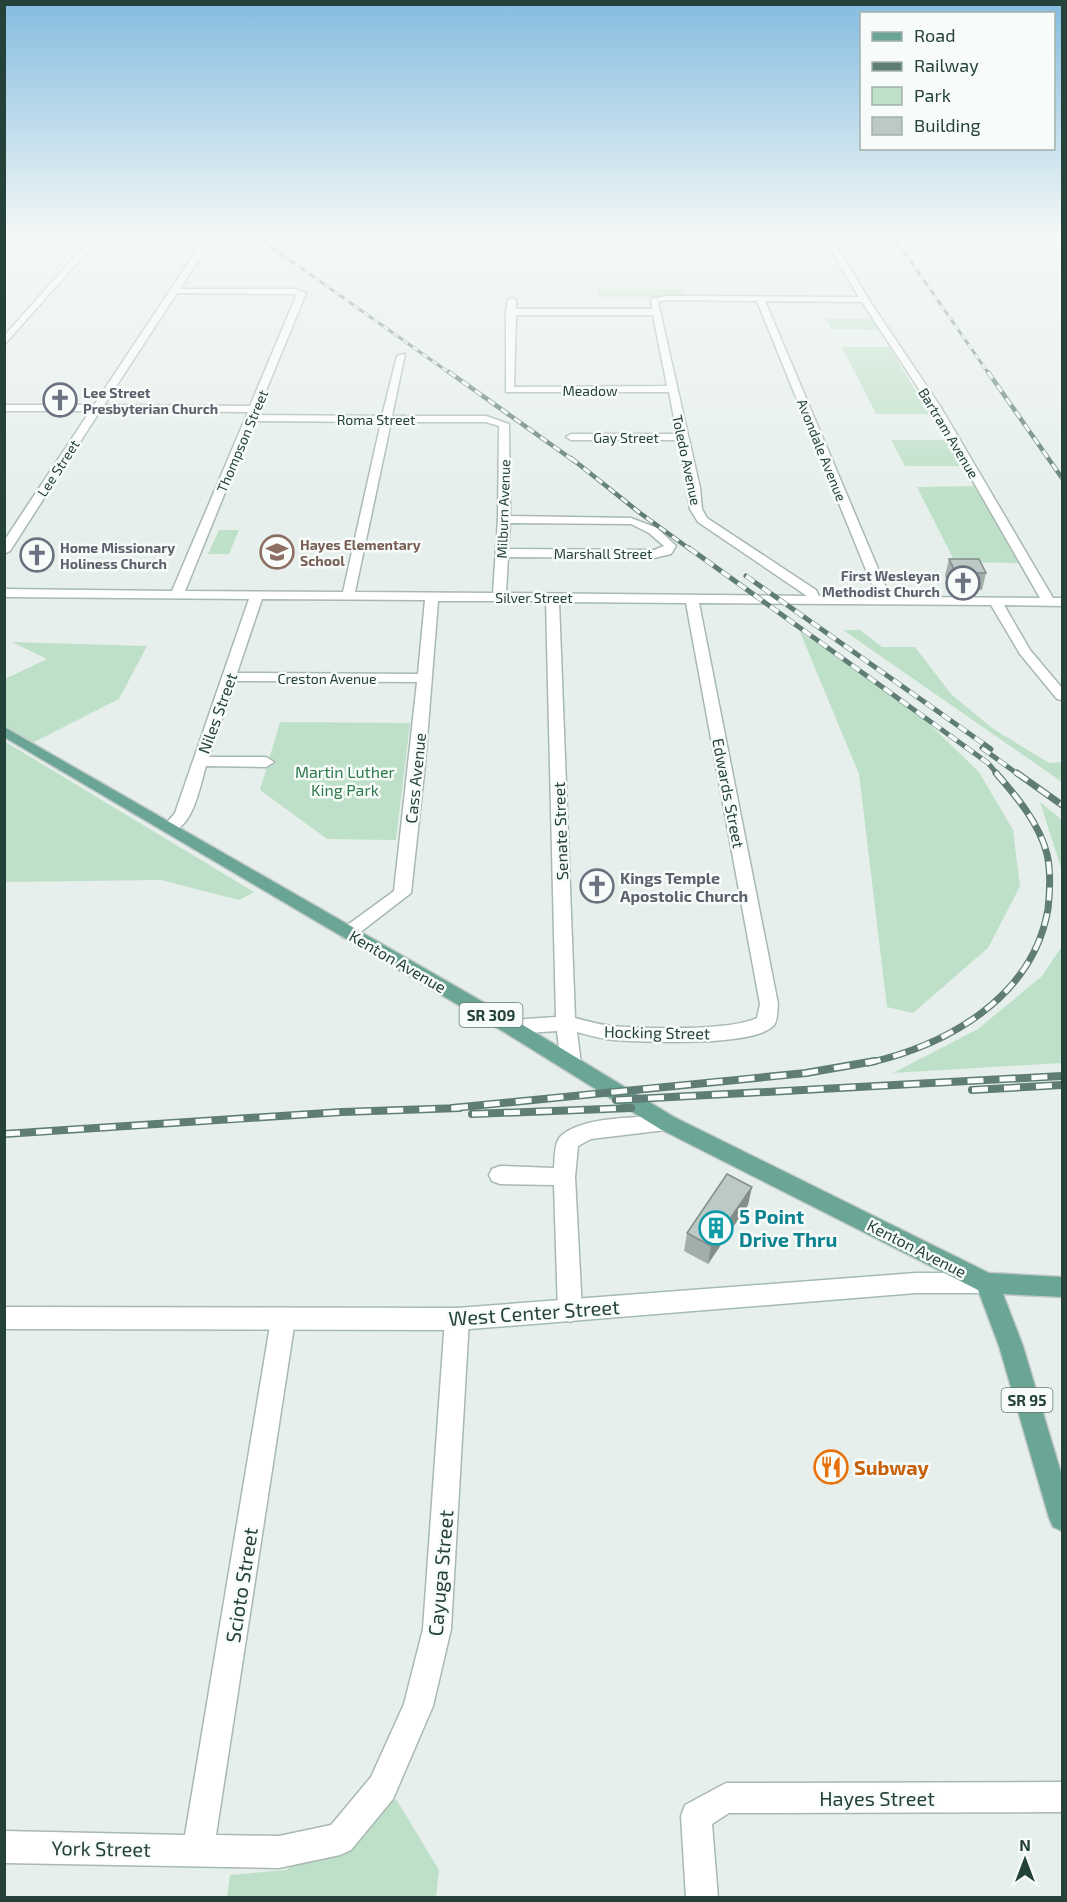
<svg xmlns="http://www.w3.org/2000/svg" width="1067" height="1902" viewBox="0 0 1067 1902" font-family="'Exo 2',sans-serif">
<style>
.green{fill:#bfe0c8}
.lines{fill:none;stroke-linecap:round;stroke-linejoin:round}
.minor-casing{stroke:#a8b8b2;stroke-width:3}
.tertiary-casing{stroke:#a8b8b2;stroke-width:3}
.secondary-casing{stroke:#a4bbb3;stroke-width:3}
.primary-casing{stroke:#c2cac8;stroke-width:3}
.minor{fill:#fff;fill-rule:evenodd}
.tertiary{fill:#fff;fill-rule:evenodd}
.secondary{fill:#fff;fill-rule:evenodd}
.primary{fill:#6aa596;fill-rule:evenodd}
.rail-far4-casing{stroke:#5f7d75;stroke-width:3}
.rail-far3-casing{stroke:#5f7d75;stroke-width:4.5}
.rail-far2-casing{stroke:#5f7d75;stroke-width:5}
.rail-far1-casing{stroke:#5f7d75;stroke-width:7}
.rail-casing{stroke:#5f7d75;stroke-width:8}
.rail-far4{stroke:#f7fbf9;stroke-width:2;stroke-dasharray:6;stroke-linecap:butt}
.rail-far3{stroke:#f7fbf9;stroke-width:3;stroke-dasharray:8;stroke-linecap:butt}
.rail-far2{stroke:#f7fbf9;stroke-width:4;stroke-dasharray:10;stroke-linecap:butt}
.rail-far1{stroke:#f7fbf9;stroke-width:4.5;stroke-dasharray:13;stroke-linecap:butt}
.rail{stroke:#f7fbf9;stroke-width:5;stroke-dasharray:16;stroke-linecap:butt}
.wall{fill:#a1aea9}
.shaded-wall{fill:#838d89}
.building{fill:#bbcac4;stroke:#838d89;stroke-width:1.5}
.labels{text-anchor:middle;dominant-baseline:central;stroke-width:5;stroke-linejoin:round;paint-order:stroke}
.far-street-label{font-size:14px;fill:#24423a;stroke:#f7fbf9}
.far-worship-label{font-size:14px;font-weight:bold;fill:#5b616d;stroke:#f7fbf9;text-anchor:start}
.far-education-label{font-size:14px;font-weight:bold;fill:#785e54;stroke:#f7fbf9;text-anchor:start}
.shield{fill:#f7fbf9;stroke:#637a73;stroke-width:1.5}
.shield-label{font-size:15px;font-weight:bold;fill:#24423a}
.street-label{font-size:16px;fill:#24423a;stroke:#f7fbf9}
.park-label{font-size:16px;fill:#2d7a4b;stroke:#f7fbf9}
.worship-label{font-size:16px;font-weight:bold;fill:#5b616d;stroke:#f7fbf9;text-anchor:start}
.near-culture-label{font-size:20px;font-weight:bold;fill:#0d838f;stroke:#f7fbf9;text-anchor:start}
.near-street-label{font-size:20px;fill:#24423a;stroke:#f7fbf9}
.near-food-label{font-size:20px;font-weight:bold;fill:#c56008;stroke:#f7fbf9;text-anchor:start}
</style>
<rect width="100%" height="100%" fill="#e6efeb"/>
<path class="green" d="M597 289H683L685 297H599Z
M826 319H873L879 330 832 329Z
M842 347H889L930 414H876Z
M891 440H947L961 466H905Z
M974 486 1020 563 955 562 917 487Z
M219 530H239L229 554H208Z
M843 630H860L882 647H915L951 694 992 728 1049 763 1062 762V782Z
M800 632 919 714 979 772 1013 830 1020 886 988 948 913 1013 887 1007 859 774Z
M12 642 147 646 119 699 32 743 5 727V679L47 659Z
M280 722 410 723 396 840 327 839 260 790Z
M4 741 254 892 239 900 161 880 5 882Z
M1040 802 1062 820V871Z
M1062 941V1063L893 1073 978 1029 1042 976 1062 946Z
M396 1799 439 1870 436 1897 227 1898 230 1875 286 1870Z"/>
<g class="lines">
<defs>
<path id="minor" d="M93 236H101L4 345V336Z
M206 236H214L180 289H295L306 293 256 415 382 416 397 356 405 354 392 416H486L509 424 510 516 631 518 657 528 676 546 671 554 654 558 508 557 506 593 807 596 698 522 690 509 679 440H571L566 437 571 434H677L669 392H506V312L508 300 512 298 516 300V309H652L651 299 667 296 859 297 823 236H831L869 300 940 406 1053 598H1062V606L1004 605 1030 650 1062 688V700L1057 699 1020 654 991 605 699 603 778 1004C777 1010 778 1022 773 1026 753 1047 643 1042 613 1040 601 1039 589 1035 577 1032L581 1064 578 1069 571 1071 564 1069 561 1064 557 1031 511 1034 504 1032 501 1027 504 1022 511 1020 556 1017 546 601H438L425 764 411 893 354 937H342L339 933 342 929 394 891 417 682 235 681 209 757H266L274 762 266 767 206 766C200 785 194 826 171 832L163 827 175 813 249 599 4 597V589L172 591 248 412 100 411 10 551 4 554V541L90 411H4V405H94ZM177 293 297 294 250 406 104 405ZM667 300 757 301 877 597 819 596 816 590 707 518 702 509 700 488 658 302ZM765 301 862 302 930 406 1040 598 890 597ZM516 315H653L667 386 514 387ZM254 421 381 422 343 592 185 591ZM391 422H486L499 426 498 519 493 593 355 592ZM510 523 631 524 649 533 664 546 654 550 508 549ZM262 599 425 600 418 674 237 673ZM559 602 686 603 760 1004 757 1018C729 1031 646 1029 612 1026 600 1025 587 1021 575 1018Z
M667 1115 674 1117 677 1123 674 1129 591 1139 578 1146 575 1177 582 1311 578 1318 570 1322 562 1318 558 1311 554 1185 500 1184 492 1181 489 1175 492 1169 500 1166 554 1168C555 1159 554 1142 561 1136 582 1116 639 1118 667 1115Z
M457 1308 465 1311 469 1319 451 1629 433 1706 393 1799 351 1850 340 1855 279 1868 4 1863V1831L185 1835 271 1320 275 1312 283 1309 291 1312 295 1320 216 1835 279 1836 331 1825 371 1777 404 1704 423 1629 445 1319 449 1311Z
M1062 1782V1812L729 1813 712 1824 718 1898H686L681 1816 685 1805 726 1783Z"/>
<path id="tertiary" d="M676 236H1062V239L680 238Z"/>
<path id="secondary" d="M916 1273H987L995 1276 998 1283 995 1290 987 1293H916L457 1330 4 1329V1307L457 1308Z"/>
<path id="primary" d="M4 727 518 1022 674 1117 989 1273 1062 1277V1297L1003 1294 1023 1346 1062 1476V1531L1053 1527 1049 1518 999 1346 978 1290 660 1129 504 1032 4 737Z"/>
</defs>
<use href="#minor" class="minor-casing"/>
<use href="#tertiary" class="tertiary-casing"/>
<use href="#secondary" class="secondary-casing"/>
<use href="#primary" class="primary-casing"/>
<use href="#minor" class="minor"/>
<use href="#tertiary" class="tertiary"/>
<use href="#secondary" class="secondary"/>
<use href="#primary" class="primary"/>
<defs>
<path id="rail-far4" d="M256 236 451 374
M893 236 989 374"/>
<path id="rail-far3" d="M449 372 577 463
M988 372 1062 478
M571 458 640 513 691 550"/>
<path id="rail-far2" d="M689 548 988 763 998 775
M746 576 991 749
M982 748 1019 775"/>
<path id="rail-far1" d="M1017 773 1062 805
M868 1063C948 1045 1033 997 1048 909 1050 891 1051 872 1047 854 1039 823 1017 797 996 773"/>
<path id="rail" d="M972 1090 1062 1085
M616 1100 1062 1076
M452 1108 806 1073 875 1061
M472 1114 631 1108
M4 1134 342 1112 460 1108"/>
</defs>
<use href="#rail-far4" class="rail-far4-casing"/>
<use href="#rail-far3" class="rail-far3-casing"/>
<use href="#rail-far2" class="rail-far2-casing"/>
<use href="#rail-far1" class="rail-far1-casing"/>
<use href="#rail" class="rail-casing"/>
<use href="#rail-far4" class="rail-far4"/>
<use href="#rail-far3" class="rail-far3"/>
<use href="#rail-far2" class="rail-far2"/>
<use href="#rail-far1" class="rail-far1"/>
<use href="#rail" class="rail"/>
</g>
<path class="wall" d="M949 559 986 573 982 590 952 589 945 576Z
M748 1205 708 1264 684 1251 687 1233Z"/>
<path class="shaded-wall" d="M752 1187 748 1205 708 1264 711 1246Z"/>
<path class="building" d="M949 559H979L986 573H956Z
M727 1174 752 1187 711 1246 687 1233Z"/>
<linearGradient id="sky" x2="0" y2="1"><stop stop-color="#84bce0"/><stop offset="0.47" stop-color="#f4f8f6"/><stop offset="1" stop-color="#f4f8f6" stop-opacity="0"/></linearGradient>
<rect width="1067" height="502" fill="url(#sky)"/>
<defs>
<symbol id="church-ring" viewBox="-11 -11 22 22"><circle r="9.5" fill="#f7fbf9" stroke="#6b7280" stroke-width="1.5"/><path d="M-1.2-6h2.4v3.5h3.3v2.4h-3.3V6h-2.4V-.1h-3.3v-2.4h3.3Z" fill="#6b7280"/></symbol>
<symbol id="school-ring" viewBox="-11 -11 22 22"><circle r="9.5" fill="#f7fbf9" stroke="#8d6e63" stroke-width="1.5"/><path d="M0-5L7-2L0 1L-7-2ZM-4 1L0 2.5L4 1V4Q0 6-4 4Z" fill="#8d6e63"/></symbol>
<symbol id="building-ring" viewBox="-11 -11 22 22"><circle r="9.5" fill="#f7fbf9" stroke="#0f9aa8" stroke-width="1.5"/><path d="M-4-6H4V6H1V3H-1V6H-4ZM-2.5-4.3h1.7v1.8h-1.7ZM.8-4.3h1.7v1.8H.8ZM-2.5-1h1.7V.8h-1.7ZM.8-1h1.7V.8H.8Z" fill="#0f9aa8"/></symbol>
<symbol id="restaurant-ring" viewBox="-11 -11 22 22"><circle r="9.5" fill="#f7fbf9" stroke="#e8710a" stroke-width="1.5"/><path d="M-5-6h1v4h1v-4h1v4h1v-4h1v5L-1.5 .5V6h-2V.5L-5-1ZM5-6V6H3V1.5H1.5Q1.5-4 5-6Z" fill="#e8710a"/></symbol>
</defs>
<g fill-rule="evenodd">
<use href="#church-ring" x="41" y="381" width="38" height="38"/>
<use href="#school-ring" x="258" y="533" width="38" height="38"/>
<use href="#church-ring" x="18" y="536" width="38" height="38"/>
<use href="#church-ring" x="944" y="564" width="38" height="38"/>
<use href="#church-ring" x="578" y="867" width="38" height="38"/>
<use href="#building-ring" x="697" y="1209" width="38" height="38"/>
<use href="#restaurant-ring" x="812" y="1448" width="38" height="38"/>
</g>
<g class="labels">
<g class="far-street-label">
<text x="590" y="390">Meadow</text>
<text x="376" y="419">Roma Street</text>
<text transform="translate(949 433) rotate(59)">Bartram Avenue</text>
<text x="626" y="437">Gay Street</text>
<text transform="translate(242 441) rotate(-67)">Thompson Street</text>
<text transform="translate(822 450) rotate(68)">Avondale Avenue</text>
<text transform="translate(687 460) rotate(78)">Toledo Avenue</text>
<text transform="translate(58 468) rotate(-57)">Lee Street</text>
<text transform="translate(503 509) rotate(-88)">Milburn Avenue</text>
<text x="603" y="553">Marshall Street</text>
<text x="534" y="597">Silver Street</text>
<text x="327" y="678">Creston Avenue</text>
</g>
<g class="far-worship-label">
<text x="83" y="392">Lee Street<tspan x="83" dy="16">Presbyterian Church</tspan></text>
<text x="60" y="547">Home Missionary<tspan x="60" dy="16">Holiness Church</tspan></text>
<text x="940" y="575" text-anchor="end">First Wesleyan<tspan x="940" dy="16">Methodist Church</tspan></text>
</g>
<g class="far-education-label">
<text x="300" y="544">Hayes Elementary<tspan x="300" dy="16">School</tspan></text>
</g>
<g class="shield">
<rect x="459.5" y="1003" width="63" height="24" rx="4.5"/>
<rect x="1001.5" y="1388" width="51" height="24" rx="4.5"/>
</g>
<g class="shield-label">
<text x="491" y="1015">SR 309</text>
<text x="1027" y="1400">SR 95</text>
</g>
<g class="street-label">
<text transform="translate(217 713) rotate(-70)">Niles Street</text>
<text transform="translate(415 778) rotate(-84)">Cass Avenue</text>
<text transform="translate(729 793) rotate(79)">Edwards Street</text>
<text transform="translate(560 831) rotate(-92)">Senate Street</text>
<text transform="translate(398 961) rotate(30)">Kenton Avenue</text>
<text transform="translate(657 1032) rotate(1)">Hocking Street</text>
<text transform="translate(917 1248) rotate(27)">Kenton Avenue</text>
</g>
<g class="park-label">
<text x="345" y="771">Martin Luther<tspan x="345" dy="18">King Park</tspan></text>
</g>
<g class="worship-label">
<text x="620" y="877">Kings Temple<tspan x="620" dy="18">Apostolic Church</tspan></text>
</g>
<g class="near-culture-label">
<text x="739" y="1216">5 Point<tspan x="739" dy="23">Drive Thru</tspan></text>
</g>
<g class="near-street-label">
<text transform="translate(534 1312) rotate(-4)">West Center Street</text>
<text transform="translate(440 1573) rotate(-85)">Cayuga Street</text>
<text transform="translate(241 1585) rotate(-81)">Scioto Street</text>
<text x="877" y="1798">Hayes Street</text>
<text transform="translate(101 1848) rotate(1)">York Street</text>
</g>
<g class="near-food-label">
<text x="854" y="1467">Subway</text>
</g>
</g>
<rect width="1067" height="1902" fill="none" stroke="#24423a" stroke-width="12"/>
<rect x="860" y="12" width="195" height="138" fill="#f7fbf9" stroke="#a3b1ad" stroke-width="1.5"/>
<rect x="872" y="32" width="30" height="9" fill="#6aa596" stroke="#a3b1ad" stroke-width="1.5"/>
<text x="914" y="42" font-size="18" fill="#24423a">Road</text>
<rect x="872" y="62" width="30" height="9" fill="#5f7d75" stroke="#a3b1ad" stroke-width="1.5"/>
<text x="914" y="72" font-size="18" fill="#24423a">Railway</text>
<rect x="872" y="87" width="30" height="18" fill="#bfe0c8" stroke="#a3b1ad" stroke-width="1.5"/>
<text x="914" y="102" font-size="18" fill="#24423a">Park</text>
<rect x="872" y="117" width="30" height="18" fill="#bbcac4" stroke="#a3b1ad" stroke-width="1.5"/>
<text x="914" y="132" font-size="18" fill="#24423a">Building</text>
<g transform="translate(1025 1860)" stroke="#f7fbf9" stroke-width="4.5" paint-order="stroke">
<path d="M0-4.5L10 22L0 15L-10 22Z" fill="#24423a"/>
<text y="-9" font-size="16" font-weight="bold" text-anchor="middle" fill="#24423a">N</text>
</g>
</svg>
